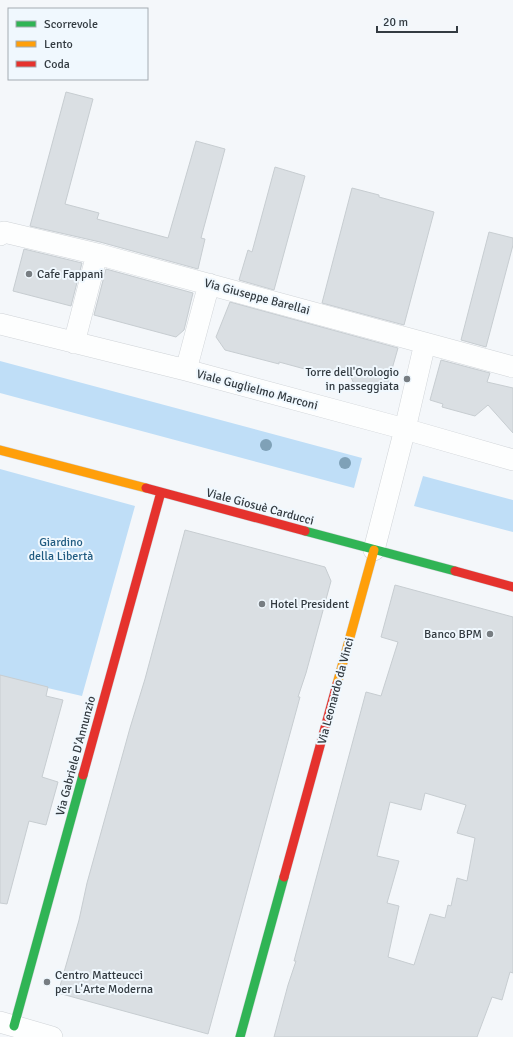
<svg xmlns="http://www.w3.org/2000/svg" width="513" height="1037" viewBox="0 0 513 1037" font-family="Signika,sans-serif">
<style>
.green{fill:#bfdef7}
.building{fill:#dadfe3;stroke:#c7cdd1;fill-rule:evenodd}
.lines{fill:none;stroke-linecap:round;stroke-linejoin:round}
.street-casing{stroke:#d0d4d8;stroke-width:22}
.fast-casing{stroke:#d0d4d8;stroke-width:10}
.slow-casing{stroke:#d0d4d8;stroke-width:10}
.jam-casing{stroke:#d0d4d8;stroke-width:10}
.street{stroke:#fdfefe;stroke-width:21}
.fast{stroke:#30b455;stroke-width:9}
.slow{stroke:#ff9f0a;stroke-width:9}
.jam{stroke:#e5322d;stroke-width:9}
.tree{fill:#7fa1b7}
.poi-dot{fill:#777d82;stroke:#f0f8fe;stroke-width:1.5}
.labels{text-anchor:middle;dominant-baseline:central;stroke-width:4;stroke-linejoin:round;paint-order:stroke}
.poi-label{font-size:12px;fill:#333b41;stroke:#f0f8fe;text-anchor:start}
.street-label{font-size:12px;fill:#333b41;stroke:#f0f8fe}
.park-label{font-size:12px;fill:#205b81;stroke:#f0f8fe}
</style>
<rect width="100%" height="100%" fill="#f4f7fa"/>
<path class="green" d="M0 361 362 458 354 488 0 393Z
M0 469 135 506 82 696 0 677Z
M423 476 513 500V532L414 506Z"/>
<path class="building" d="M66 92 93 99 65 204 99 213 97 219 168 238 196 141 225 149 201 238 205 239 198 269 100 242 30 226Z
M275 167 305 176 274 290 239 280 248 250 252 252Z
M352 188 379 195V197L434 212 404 325 322 303Z
M489 232 513 238V245L486 347 461 340Z
M24 249 82 263 71 306 13 291Z
M106 269 193 293 184 330 176 337 94 315Z
M230 302 398 348 388 383 384 382 382 391 354 384 347 368 327 375 279 362V364L225 350 216 337Z
M441 360 490 373 487 382 513 388V433L488 405 475 416 442 407 443 404 430 400Z
M185 530 325 567 331 581 306 673 298 697H300L208 1034 58 993 79 920 87 883 130 728 145 679Z
M395 585 513 617V973L510 972 502 1000 492 997 477 1037H274L288 985 296 961H294L366 692 381 696 398 642 381 637ZM425 793 466 805 457 833 475 838 467 881 457 878 451 906 448 905 445 918 430 914 414 965 388 957 399 906 387 903 399 861 377 856 387 815 390 802 421 810Z
M0 675 48 687 46 696 63 700 42 777 58 782 46 825 29 821 7 904 0 903Z"/>
<g class="lines">
<defs>
<path id="street" d="M0 235 4 232 97 254 513 367
M0 324 186 370 405 429 513 460
M74 343 97 254
M186 370 209 284
M374 550 405 429 425 343
M0 1022 52 1037"/>
<path id="fast" d="M305 531 455 571
M14 1026 83 775
M240 1037 284 877"/>
<path id="slow" d="M0 450 146 488
M337 684 374 550"/>
<path id="jam" d="M146 488 305 531
M455 571 513 587
M83 775 161 492
M284 877 337 684"/>
</defs>
<use href="#street" class="street-casing"/>
<use href="#fast" class="fast-casing"/>
<use href="#slow" class="slow-casing"/>
<use href="#jam" class="jam-casing"/>
<use href="#street" class="street"/>
<use href="#fast" class="fast"/>
<use href="#slow" class="slow"/>
<use href="#jam" class="jam"/>
</g>
<g class="tree">
<circle cx="266" cy="445" r="6"/>
<circle cx="345" cy="463" r="6"/>
</g>
<g class="poi-dot">
<circle cx="29" cy="274" r="4"/>
<circle cx="407" cy="379" r="4"/>
<circle cx="262" cy="604" r="4"/>
<circle cx="490" cy="634" r="4"/>
<circle cx="47" cy="982" r="4"/>
</g>
<g class="labels">
<g class="poi-label">
<text x="37" y="274">Cafe Fappani</text>
<text x="399" y="372" text-anchor="end">Torre dell'Orologio<tspan x="399" dy="14">in passeggiata</tspan></text>
<text x="270" y="604">Hotel President</text>
<text x="482" y="634" text-anchor="end">Banco BPM</text>
<text x="55" y="975">Centro Matteucci<tspan x="55" dy="14">per L'Arte Moderna</tspan></text>
</g>
<g class="street-label">
<text transform="translate(257 297) rotate(15)">Via Giuseppe Barellai</text>
<text transform="translate(257 390) rotate(15)">Viale Guglielmo Marconi</text>
<text transform="translate(260 507) rotate(15)">Viale Giosuè Carducci</text>
<text transform="translate(336 691) rotate(-75)">Via Leonardo da Vinci</text>
<text transform="translate(76 756) rotate(-75)">Via Gabriele D'Annunzio</text>
</g>
<g class="park-label">
<text x="61" y="542">Giardino<tspan x="61" dy="14">della Libertà</tspan></text>
</g>
</g>
<rect x="8" y="8" width="140" height="72" fill="#f0f8fe" stroke="#a4acb2"/>
<rect x="16" y="21" width="20" height="6" fill="#30b455" stroke="#a4acb2"/>
<text x="44" y="28" font-size="12" fill="#333b41">Scorrevole</text>
<rect x="16" y="41" width="20" height="6" fill="#ff9f0a" stroke="#a4acb2"/>
<text x="44" y="48" font-size="12" fill="#333b41">Lento</text>
<rect x="16" y="61" width="20" height="6" fill="#e5322d" stroke="#a4acb2"/>
<text x="44" y="68" font-size="12" fill="#333b41">Coda</text>
<path d="M377 26v6h80v-6" fill="none" stroke="#333b41" stroke-width="2"/>
<text x="383" y="26" font-size="12" fill="#333b41" stroke="#f0f8fe" stroke-width="3" paint-order="stroke">20 m</text>
</svg>
